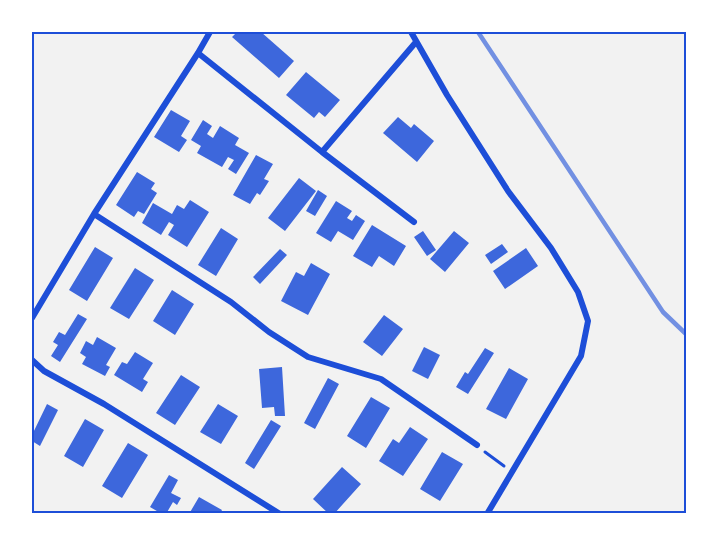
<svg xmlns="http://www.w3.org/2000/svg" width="718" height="545" viewBox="0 0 718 545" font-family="Overpass,sans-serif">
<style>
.building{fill:#3d67dc}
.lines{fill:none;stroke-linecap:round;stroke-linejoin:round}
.path{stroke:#1d4ed8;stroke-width:3}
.minor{stroke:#1d4ed8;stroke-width:6}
.rail{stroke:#7290e2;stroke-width:4.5}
.neatline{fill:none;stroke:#1d4ed8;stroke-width:2}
</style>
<rect width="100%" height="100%" fill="#f2f2f2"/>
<path class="building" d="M237 32H261L294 61 279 78 232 37Z
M306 72 340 100 325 117 319 112 314 118 286 95Z
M171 110 190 121 181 136 187 140 179 152 154 137Z
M398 117 411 128 414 124 434 141 417 162 383 133Z
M203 120 212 126 207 134 213 138 220 126 239 138 235 145 249 153 236 174 228 169 234 160 228 157 222 167 197 153 201 146 191 140Z
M256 155 273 164 264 179 269 181 260 195 257 193 250 204 233 195Z
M137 172 155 183 151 189 157 193 144 214 138 211 134 217 116 205Z
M299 178 316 191 285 231 268 218Z
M318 190 327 196 315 216 306 211Z
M190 200 209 212 187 247 168 235 174 225 169 222 161 235 142 223 153 203 172 214 177 205 184 209Z
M336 201 352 211 347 218 352 221 356 215 365 221 353 240 338 231 331 242 316 233Z
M372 225 406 246 394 266 379 256 372 267 353 256Z
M221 228 238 239 216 276 198 265Z
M423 231 436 250 427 256 414 237Z
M454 231 469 243 445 272 430 259Z
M502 244 508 252 491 264 485 255Z
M95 247 113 258 87 301 69 290Z
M526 248 538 266 505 289 493 271Z
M280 249 287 255 260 284 253 277Z
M311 263 330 274 308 315 281 301 296 272 304 276Z
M135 268 154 280 129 319 110 308Z
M172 290 194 304 175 335 153 321Z
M78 314 87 319 60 362 51 356 58 345 53 342 59 332 65 335Z
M384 315 403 329 382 356 363 342Z
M97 337 116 348 106 365 110 367 105 376 82 364 86 357 80 353 86 341 93 345Z
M424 347 440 355 428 379 412 371Z
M485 348 494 353 468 394 456 387 465 372 468 374Z
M135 352 153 363 143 379 148 382 142 392 114 375 122 362 127 364Z
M282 367 285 416H275L274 407 262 408 259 369Z
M509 368 528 379 506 419 486 409Z
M181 375 200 387 175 425 156 413Z
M328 378 339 384 315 429 304 423Z
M371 397 390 408 366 448 347 436Z
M47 404 58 410 40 446 32 441V435Z
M218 404 238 416 221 444 200 432Z
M85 419 104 430 83 467 64 456Z
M271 420 281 426 254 469 245 463Z
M410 427 428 439 403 476 379 461 393 439 399 443Z
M128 443 148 455 122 498 102 486Z
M442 452 463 464 440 501 420 489Z
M342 467 361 484 334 514H329L313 499Z
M169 475 178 480 171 493 181 498 177 505 173 502 166 514H162L150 507Z
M199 497 222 510 220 514H189Z"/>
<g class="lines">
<path class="path" d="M485 452 504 466"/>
<path class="minor" d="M411 32 447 95 508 191 551 248 578 292 588 321 581 356 487 514
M198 53 322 152 414 222
M322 152 416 42
M94 214 231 302 269 332 308 357 381 379 477 445
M32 318 94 214 198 53 210 32
M32 360 44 371 104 404 280 514"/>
<path class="rail" d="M478 32 663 312 686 334"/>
</g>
<rect width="718" height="545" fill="none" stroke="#ffffff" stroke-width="66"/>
<rect x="33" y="33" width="652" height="479" class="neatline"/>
</svg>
